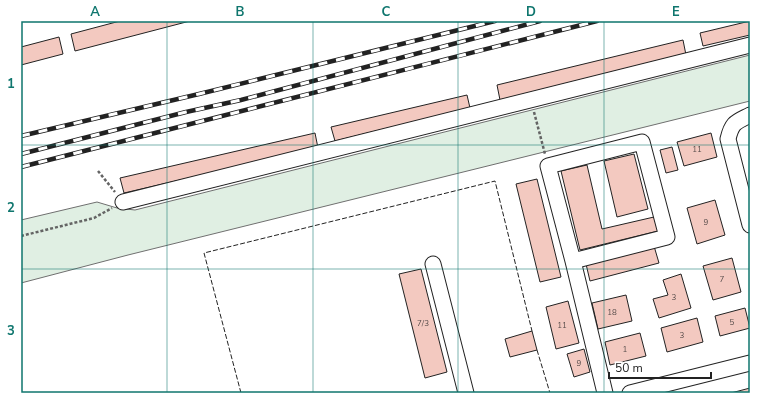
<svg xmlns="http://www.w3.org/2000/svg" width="771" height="414" viewBox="0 0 771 414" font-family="'Nunito Sans',sans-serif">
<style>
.green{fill:#e0efe3;stroke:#6f6f6f}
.building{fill:#f3c9c0;stroke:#222}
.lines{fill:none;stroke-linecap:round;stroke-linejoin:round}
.minor-casing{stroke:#222;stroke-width:17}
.path{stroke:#646464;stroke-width:2.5;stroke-dasharray:3 2;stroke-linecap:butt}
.minor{stroke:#fff;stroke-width:15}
.rail-casing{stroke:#222;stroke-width:4.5}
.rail{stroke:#fff;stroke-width:3;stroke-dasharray:9;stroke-linecap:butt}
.fence{stroke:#222;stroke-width:1;stroke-dasharray:5 2;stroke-linecap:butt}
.grid{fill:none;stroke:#0f766e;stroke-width:1;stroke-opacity:0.55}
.labels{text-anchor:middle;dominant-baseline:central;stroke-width:3;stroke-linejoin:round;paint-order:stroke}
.number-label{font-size:8px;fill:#564c4a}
.neatline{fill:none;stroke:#0f766e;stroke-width:1.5}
.grid-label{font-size:13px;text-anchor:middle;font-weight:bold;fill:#0f766e}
</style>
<rect width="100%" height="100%" fill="#fff"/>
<path class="green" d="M750 55V101L128 255 21 283V220L97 202 117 208 135 210Z"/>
<path class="building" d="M120 21H190L75 51 71 34Z
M750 21V35L703 46 700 33Z
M59 37 63 54 21 65V47Z
M683 40 686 55 500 100 497 85Z
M467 95 470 108 335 141 331 127Z
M315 133 318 148 124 193 120 178Z
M711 133 717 157 684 166 677 142Z
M672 147 678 170 666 173 660 150Z
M634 154 648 209 617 217 604 161Z
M587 165 602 229 654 217 658 231 580 250 561 171Z
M537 179 561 277 540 282 516 184Z
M715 200 725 235 697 244 687 208Z
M654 246 659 263 590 281 586 264Z
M732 258 741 292 713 300 703 266Z
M421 269 447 372 425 378 399 274Z
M681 274 691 308 659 318 653 299 668 295 663 280Z
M626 295 632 321 598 329 592 303Z
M568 301 579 343 556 349 546 307Z
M745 308 750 328 720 336 715 316Z
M697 318 703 342 667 352 661 328Z
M532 331 537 350 510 357 505 339Z
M640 333 646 356 610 365 605 342Z
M584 349 590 372 574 377 567 354Z
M750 388V393H731Z"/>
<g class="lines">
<defs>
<path id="minor" d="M750 115C736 122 732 122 728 139L750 225
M123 202 750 45
M573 261 667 237 642 142 548 166 573 261 605 393
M433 264 466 393
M630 393 750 363"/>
</defs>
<use href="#minor" class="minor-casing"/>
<path class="path" d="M534 112 545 154
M98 171 115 192
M21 236 94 218 112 208"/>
<use href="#minor" class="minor"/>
<defs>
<path id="rail" d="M21 136 199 94 495 21
M21 154 186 112 241 100 540 21
M21 167 597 21"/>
</defs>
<use href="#rail" class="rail-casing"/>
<use href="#rail" class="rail"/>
<path class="fence" d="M537 350 550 393
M241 393 204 253 495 181 532 331"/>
</g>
<path class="grid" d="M167 21V393M313 21V393M458 21V393M604 21V393M21 145H750M21 269H750"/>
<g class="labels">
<g class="number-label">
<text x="697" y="149">11</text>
<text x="706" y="222">9</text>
<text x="722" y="279">7</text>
<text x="674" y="297">3</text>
<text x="612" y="312">18</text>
<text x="732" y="322">5</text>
<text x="423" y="323">7/3</text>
<text x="562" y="325">11</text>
<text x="682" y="335">3</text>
<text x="625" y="349">1</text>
<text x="579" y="363">9</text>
</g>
</g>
<rect width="771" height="414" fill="none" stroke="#ffffff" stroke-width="44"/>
<path d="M609 372v6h102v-6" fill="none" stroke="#222222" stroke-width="2"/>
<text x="615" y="372" font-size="12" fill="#222222" stroke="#ffffff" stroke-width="3" paint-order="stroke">50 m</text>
<rect x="22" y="22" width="727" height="370" class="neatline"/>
<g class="grid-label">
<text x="95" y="16">A</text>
<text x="240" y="16">B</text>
<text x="386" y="16">C</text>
<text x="531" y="16">D</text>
<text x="676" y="16">E</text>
<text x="11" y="88">1</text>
<text x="11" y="212">2</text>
<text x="11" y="335">3</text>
</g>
</svg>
